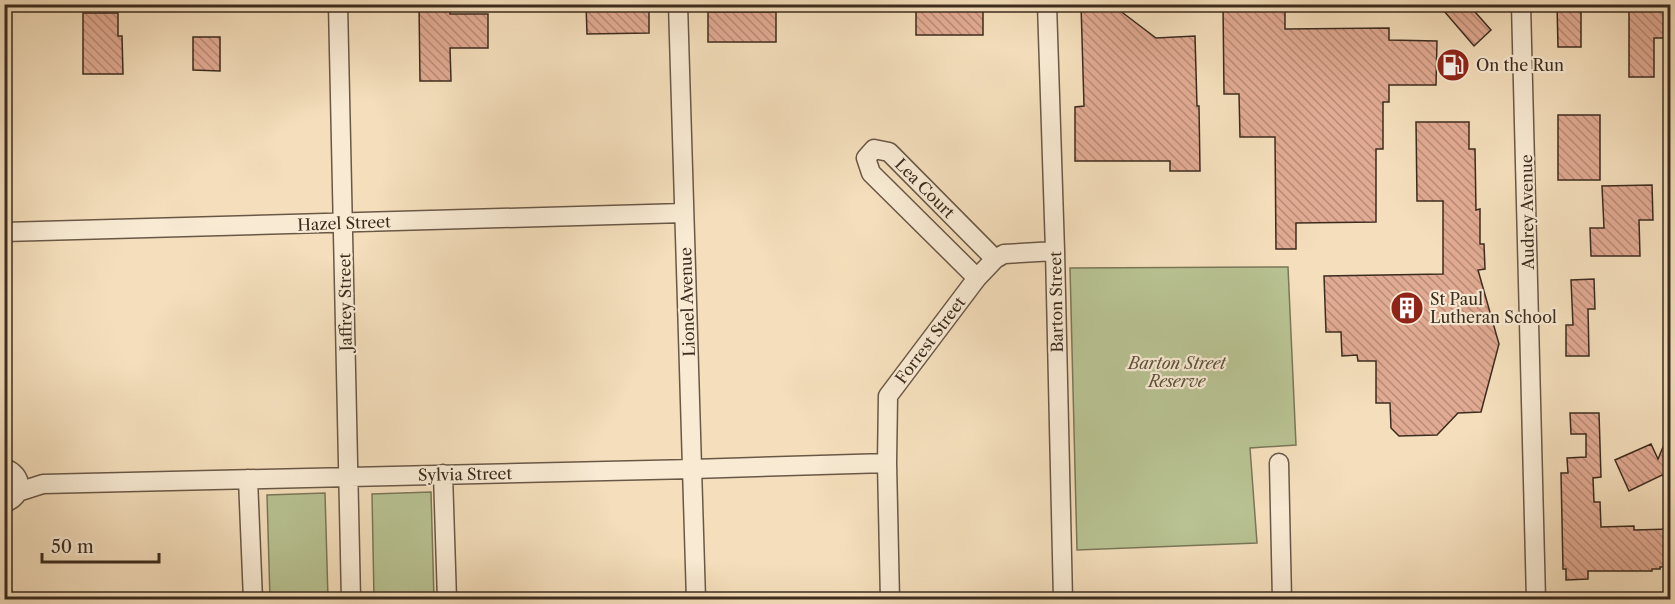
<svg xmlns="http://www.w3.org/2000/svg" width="1675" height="604" viewBox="0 0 1675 604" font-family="'Libre Caslon Text',serif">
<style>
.park{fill:#b8c292;stroke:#7a7758;stroke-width:1.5}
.building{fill:url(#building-back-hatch);stroke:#3c2c1f;stroke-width:1.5}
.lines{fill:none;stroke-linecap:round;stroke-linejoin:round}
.minor-casing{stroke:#6a5846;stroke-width:21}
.minor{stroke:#f8ead3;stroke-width:18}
.labels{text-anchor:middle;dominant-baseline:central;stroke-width:4.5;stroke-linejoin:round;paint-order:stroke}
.poi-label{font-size:16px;fill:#3c2c1f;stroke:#f8ead3;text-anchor:start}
.street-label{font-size:16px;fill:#3c2c1f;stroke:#f8ead3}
.park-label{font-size:16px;font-style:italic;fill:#5b523c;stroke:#f8ead3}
</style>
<defs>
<pattern id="building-back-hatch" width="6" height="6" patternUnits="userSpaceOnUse" patternTransform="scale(1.5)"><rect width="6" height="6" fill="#e1aa92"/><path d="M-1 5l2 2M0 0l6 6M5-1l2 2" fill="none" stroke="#b88b77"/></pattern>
</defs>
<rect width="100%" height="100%" fill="#f4debb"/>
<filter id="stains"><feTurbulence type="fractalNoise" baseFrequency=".00333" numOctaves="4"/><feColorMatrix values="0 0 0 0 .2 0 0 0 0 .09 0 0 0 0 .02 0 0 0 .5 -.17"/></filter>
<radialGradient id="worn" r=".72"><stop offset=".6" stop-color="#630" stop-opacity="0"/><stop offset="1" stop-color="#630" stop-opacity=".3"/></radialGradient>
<path class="park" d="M1288 267 1296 445 1250 448 1257 543 1077 550 1070 268Z
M431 492 434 599H374L372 494Z
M325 493 328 599H270L267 495Z"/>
<path class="building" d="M419 4H450V14H488V48H450L451 81H420Z
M586 4H649V33L587 34Z
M916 4H983V35H916Z
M1081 4H1111L1156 38 1195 36 1197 106H1199L1200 171H1170V161H1075V107L1084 106Z
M1223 4H1285V29L1389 28V40L1437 41 1436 85H1389V102H1383V149H1376V222L1296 223V249H1276L1275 137H1240L1239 94H1224Z
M1438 4H1468L1491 30 1474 46Z
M1557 4H1581V47H1558Z
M1629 8H1671V38H1654V77H1629Z
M708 12H776V42H708Z
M83 13H118V36H122L123 74H83Z
M193 37H220V71L193 70Z
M1558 115H1600V180H1558Z
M1416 122H1469V149H1475L1476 210 1480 209V244H1484L1485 269 1478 270 1499 344 1481 412 1458 413 1437 435 1399 436 1391 428 1390 403H1376V361H1358L1357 355 1342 356 1341 332H1326L1324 276 1443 274V201H1417Z
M1652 185 1653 220H1639L1640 256H1591L1590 228H1604L1602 186Z
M1594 279 1595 309H1588L1589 356H1566V325H1573L1571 280Z
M1570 413H1599L1601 477 1593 478 1594 502H1600L1601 527 1634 526V530L1671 529V567H1660V569H1652V571H1588V579L1566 580V569H1563L1561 473H1568L1567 458 1586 457V434H1571Z
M1671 428V479L1662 475 1629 491 1615 460 1651 444 1658 459Z"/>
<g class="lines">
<defs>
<path id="minor" d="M338 4 351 600
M678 4 696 600
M1047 4 1055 251 1063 600
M1521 4 1536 600
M4 232 684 213
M977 278 871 173 866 158 874 149 889 152 995 259
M1279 463 1282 600
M4 468C24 474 24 497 4 503
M443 474 447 600
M248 479 253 600
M18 492 43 484 693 469 887 463
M4 597 5 600
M890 600 887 463 888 396 977 278 995 259 1004 254 1055 251"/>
</defs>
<use href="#minor" class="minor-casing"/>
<use href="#minor" class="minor"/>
</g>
<defs>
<symbol id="fuel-disc" viewBox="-11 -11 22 22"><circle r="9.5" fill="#8f2418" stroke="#f8ead3"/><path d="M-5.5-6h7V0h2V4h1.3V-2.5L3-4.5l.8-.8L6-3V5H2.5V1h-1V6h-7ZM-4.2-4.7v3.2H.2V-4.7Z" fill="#fff"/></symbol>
<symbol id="building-disc" viewBox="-11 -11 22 22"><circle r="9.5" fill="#8f2418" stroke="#f8ead3"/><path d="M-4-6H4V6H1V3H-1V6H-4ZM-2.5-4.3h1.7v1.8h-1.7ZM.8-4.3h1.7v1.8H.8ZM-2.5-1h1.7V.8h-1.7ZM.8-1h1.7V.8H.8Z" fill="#fff"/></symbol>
</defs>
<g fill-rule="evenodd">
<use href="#fuel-disc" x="1434" y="46" width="38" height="38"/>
<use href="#building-disc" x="1388" y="289" width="38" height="38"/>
</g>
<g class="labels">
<g class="poi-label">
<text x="1476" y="65">On the Run</text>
<text x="1430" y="299">St Paul<tspan x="1430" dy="18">Lutheran School</tspan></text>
</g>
<g class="street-label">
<text transform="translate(925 188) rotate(45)">Lea Court</text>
<text transform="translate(1527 212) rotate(-91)">Audrey Avenue</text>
<text transform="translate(344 223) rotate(-2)">Hazel Street</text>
<text transform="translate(345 302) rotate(-91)">Jaffrey Street</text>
<text transform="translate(687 302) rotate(-92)">Lionel Avenue</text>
<text transform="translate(1056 302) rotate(-91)">Barton Street</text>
<text transform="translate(930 340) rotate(-53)">Forrest Street</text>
<text transform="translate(465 474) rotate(-1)">Sylvia Street</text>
</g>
<g class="park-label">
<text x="1177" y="363">Barton Street<tspan x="1177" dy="18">Reserve</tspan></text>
</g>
</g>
<rect width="1675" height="604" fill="none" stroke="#f4debb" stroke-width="24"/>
<rect x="6" y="6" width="1663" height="592" fill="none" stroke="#3c2c1f" stroke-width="3"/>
<rect x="12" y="12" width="1651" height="580" fill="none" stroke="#3c2c1f" stroke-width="1.5"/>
<path d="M42 553v9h117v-9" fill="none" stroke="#3c2c1f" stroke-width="3"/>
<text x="51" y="553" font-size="18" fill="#3c2c1f" stroke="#f8ead3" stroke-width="4.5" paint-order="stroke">50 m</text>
<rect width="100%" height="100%" filter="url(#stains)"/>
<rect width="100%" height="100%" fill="url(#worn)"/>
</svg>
